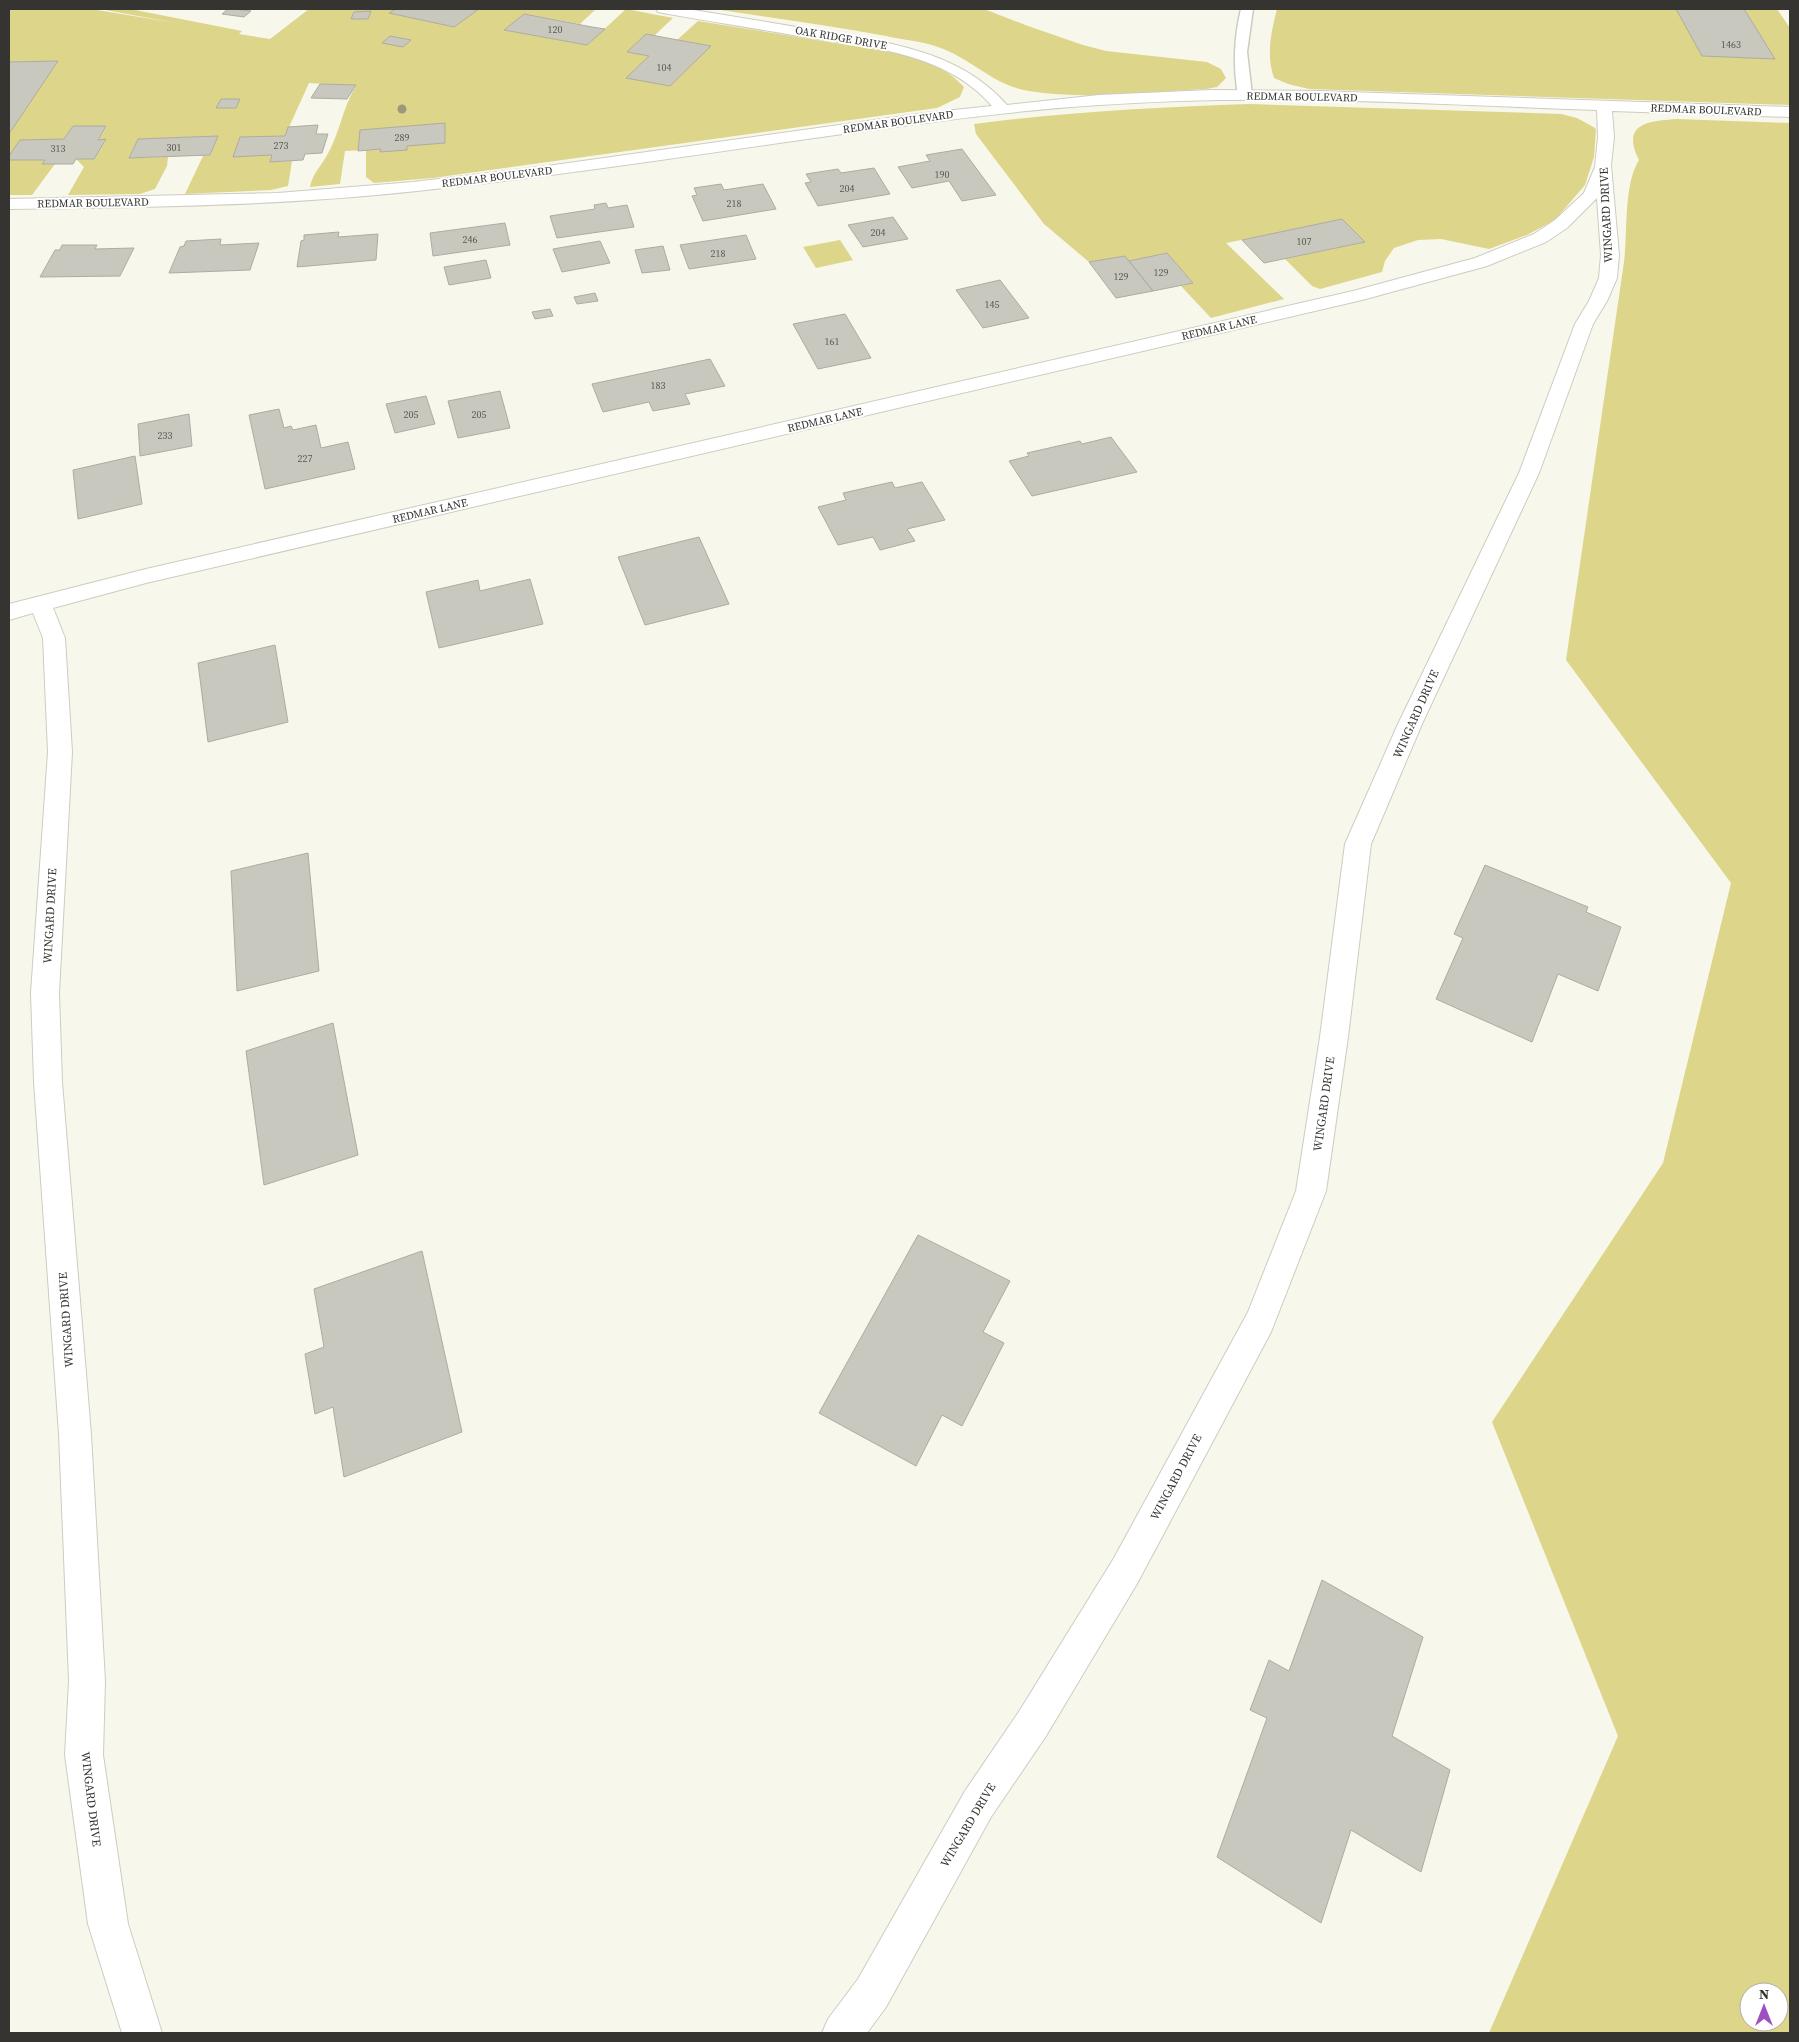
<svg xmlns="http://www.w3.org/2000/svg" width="1799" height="2042" viewBox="0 0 1799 2042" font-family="'Source Serif 4',serif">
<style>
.green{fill:#ddd58a;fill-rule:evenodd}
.building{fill:#c9c8be;stroke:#adaca2}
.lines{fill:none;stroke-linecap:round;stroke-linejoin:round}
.lane-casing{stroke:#cdccc2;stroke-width:3}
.street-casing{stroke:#cdccc2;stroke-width:2}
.lane{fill:#fff;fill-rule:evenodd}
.street{fill:#fff;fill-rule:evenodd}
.tree{fill:#9b987b}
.labels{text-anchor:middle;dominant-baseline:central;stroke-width:4;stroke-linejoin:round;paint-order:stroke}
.number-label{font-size:10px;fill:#5a5954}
.far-street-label{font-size:11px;fill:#353430;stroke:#fff}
.street-label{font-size:12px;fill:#353430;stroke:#fff}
</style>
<rect width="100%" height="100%" fill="#f8f7ec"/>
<path class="green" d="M9 9H91L176 23 100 9H130L242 31 239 34 270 39 309 9H396L390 12 453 27 479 9H596L580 24 524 14 505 30 587 45 626 9 673 18 654 36 628 52 649 56 627 78 711 46 677 40 698 21 898 53C924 62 945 66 964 87L960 97 937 108 433 178 374 183 366 177V150L345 151 340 184 310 187C312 175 320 167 326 157 340 134 342 108 356 86L309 83 285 136 240 138 272 155 271 162 292 161 288 186 271 190 185 194 203 156 210 155 218 136 138 139 129 158 168 157 167 166 155 189 140 194 68 195 84 167 76 159H94L106 140H98L106 127 73 126 64 139 20 140 9 156V134L58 61 9 62Z
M714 9H984L1028 26 1083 45 1106 51 1207 62 1221 69 1226 78 1217 87 1206 89C1149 92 1086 100 1029 91 994 86 971 58 938 47 922 41 903 40 886 36 829 25 772 18 714 9Z
M1277 9H1777L1790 28V105L1309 89 1288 84 1274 78C1266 54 1271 33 1277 9Z
M1250 104 1561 114 1577 118 1595 128 1596 130 1594 157 1585 185 1555 220 1527 235 1489 249 1441 239 1418 240 1394 248 1385 261 1382 272 1320 289 1312 286 1285 259 1365 242 1342 220 1226 243 1284 299 1211 318 1181 286 1193 283 1167 253 1129 261 1125 256 1089 262 1044 224 976 134 974 124C1066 112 1158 107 1250 104Z
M1677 119 1790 123V2033H1489L1618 1736 1492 1422 1663 1163 1731 883 1566 660 1624 262C1628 232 1623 186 1639 160 1621 124 1647 121 1677 119ZM1749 1992H1779V2022H1749Z
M9 160H45L43 164H55L32 195H9Z
M840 240 853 260 816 268 803 247Z"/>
<path class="building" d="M228 9H234L251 11 244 17 222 14Z
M396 9H479L454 27 389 13Z
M1676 9H1744L1775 59 1702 56Z
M371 11 368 19H351L354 12Z
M524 14 592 27 605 29 587 45 504 30Z
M646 34 667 38 711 46 670 86 626 78 649 56 627 52Z
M390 36 411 40 403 47 382 43Z
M58 61 9 134V62Z
M320 84 356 85 347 99 311 98Z
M221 99H240L236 108H216Z
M445 123V143L407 146V150L380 152 381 149 358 151 360 130Z
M318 125 316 134H328L322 153 305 154 303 160 270 162 272 155 233 157 240 137 285 136 288 127Z
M73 126H106L98 140 106 139 94 159H76L73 164H42L45 160H9V156L20 140 64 139Z
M218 136 210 155 129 158 138 139Z
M962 149 996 195 962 201 949 181 912 188 898 167 930 161 926 155Z
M874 168 890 194 818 206 805 183 811 182 806 174 838 169 841 173Z
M721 184 724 190 763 184 776 209 703 221 692 196 697 195 694 188Z
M606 203 608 208 627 205 634 227 557 238 550 216 595 209 594 205Z
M893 217 908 239 863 247 848 225Z
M1342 219 1365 242 1264 263 1242 240Z
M505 223 510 245 433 256 430 233Z
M339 232 338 237 378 234 376 260 297 267 301 241 304 240V235Z
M746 235 756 259 689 269 680 245Z
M221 239 220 245 259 243 250 270 169 273 180 247 184 246 186 241Z
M600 241 610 263 562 272 553 249Z
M62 245H97L95 249 134 248 120 276 40 277 55 250H60Z
M663 246 670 270 642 273 635 250Z
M1167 253 1193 283 1153 291 1129 261Z
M1125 256 1153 291 1116 298 1089 262Z
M486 260 491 278 449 285 444 267Z
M1000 280 1029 318 983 328 956 290Z
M595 293 598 301 577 304 574 297Z
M550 309 553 316 535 319 532 312Z
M845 314 871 358 818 369 793 324Z
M710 359 725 386 685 394 690 404 653 411 649 402 603 412 592 384Z
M500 391 510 428 458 438 448 401Z
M426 396 435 424 395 433 386 404Z
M279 409 284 428 291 426 293 430 316 425 321 448 348 442 355 469 265 489 249 415Z
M189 414 192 446 140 456 138 424Z
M1111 437 1137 472 1032 496 1009 461 1029 456 1027 453 1080 441 1082 444Z
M135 456 142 504 78 519 73 470Z
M892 482 895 488 922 482 945 520 907 529 915 541 880 550 873 537 838 545 818 507 846 500 843 493Z
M699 537 729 604 645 625 618 557Z
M530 579 543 624 439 648 426 592 478 580 480 591Z
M275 645 288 722 208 742 198 663Z
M308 853 319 971 237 991 231 871Z
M1485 865 1588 907 1586 912 1621 927 1598 991 1558 974 1532 1042 1436 999 1463 938 1454 934Z
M333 1023 358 1155 264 1185 246 1051Z
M918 1235 1010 1281 983 1332 1004 1343 962 1426 942 1415 916 1466 819 1413Z
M422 1251 462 1432 344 1477 333 1407 315 1414 305 1354 324 1347 314 1289Z
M1322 1580 1423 1637 1392 1736 1450 1770 1421 1872 1351 1830 1321 1923 1217 1857 1267 1718 1250 1710 1269 1660 1289 1671Z"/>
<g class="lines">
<defs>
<path id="lane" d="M1241 9H1253L1247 52 1252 95 1245 99 1238 95C1233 66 1234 38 1241 9Z"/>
<path id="street" d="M656 9H687C730 16 773 23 815 30 884 42 958 49 1007 105L1099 95 1210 90 1319 91 1790 107V117L1612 111 1614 137 1611 165 1619 255 1617 278 1607 301 1593 324 1539 473 1422 724 1371 844 1348 1037 1326 1191 1271 1332 1138 1582 1046 1736 991 1817 886 2007 867 2033H822L828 2019 858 1979 965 1791 1020 1710 1114 1558 1248 1312 1296 1191 1320 1037 1345 844 1398 724 1519 473 1575 324 1589 301 1599 278 1601 255 1597 198 1567 228 1546 242 1487 266 1362 300 146 583 53 608 65 638 72 752 59 993 62 1082 91 1434 105 1681 103 1755 128 1924 162 2033H122L88 1924 65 1755 69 1681 59 1434 34 1082 31 993 48 752 43 638 33 613 9 620V604L146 569 1353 291 1475 258 1534 234 1555 220 1584 193 1595 167 1598 137 1597 110C1431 104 1265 93 1100 105 1004 111 909 125 814 138 682 157 549 177 417 191 281 206 145 207 9 209V199L278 193 413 182 547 166 925 113 992 106C945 51 865 47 799 36 753 28 708 21 663 13L658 12Z"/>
</defs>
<use href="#lane" class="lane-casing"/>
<use href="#street" class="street-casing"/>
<use href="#lane" class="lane"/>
<use href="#street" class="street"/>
</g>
<circle class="tree" cx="402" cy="109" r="4.5"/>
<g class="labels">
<g class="number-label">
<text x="555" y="29">120</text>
<text x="1731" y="44">1463</text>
<text x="664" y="67">104</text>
<text x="402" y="137">289</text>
<text x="281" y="145">273</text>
<text x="174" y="147">301</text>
<text x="58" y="148">313</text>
<text x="942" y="174">190</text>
<text x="847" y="188">204</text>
<text x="734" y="203">218</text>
<text x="878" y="232">204</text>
<text x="470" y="239">246</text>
<text x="1304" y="241">107</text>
<text x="718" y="253">218</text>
<text x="1161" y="272">129</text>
<text x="1121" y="276">129</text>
<text x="992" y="304">145</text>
<text x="832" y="341">161</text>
<text x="658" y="385">183</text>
<text x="411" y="414">205</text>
<text x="479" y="414">205</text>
<text x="165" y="435">233</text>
<text x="305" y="458">227</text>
</g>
<g class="far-street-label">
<text transform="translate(841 38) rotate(10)">OAK RIDGE DRIVE</text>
<text transform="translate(1302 97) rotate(1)">REDMAR BOULEVARD</text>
<text transform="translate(1706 110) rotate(2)">REDMAR BOULEVARD</text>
<text transform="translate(898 122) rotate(-8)">REDMAR BOULEVARD</text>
<text transform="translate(497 177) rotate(-7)">REDMAR BOULEVARD</text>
<text transform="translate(93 203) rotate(-1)">REDMAR BOULEVARD</text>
<text transform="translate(1219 328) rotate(-13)">REDMAR LANE</text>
<text transform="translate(825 420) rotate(-13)">REDMAR LANE</text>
<text transform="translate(430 511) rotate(-13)">REDMAR LANE</text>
</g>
<g class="street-label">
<text transform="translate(1606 215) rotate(-93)">WINGARD DRIVE</text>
<text transform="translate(1416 714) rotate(-66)">WINGARD DRIVE</text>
<text transform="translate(50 916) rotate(-87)">WINGARD DRIVE</text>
<text transform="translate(1324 1104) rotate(-82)">WINGARD DRIVE</text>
<text transform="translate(66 1320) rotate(-94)">WINGARD DRIVE</text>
<text transform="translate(1176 1477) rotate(-62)">WINGARD DRIVE</text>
<text transform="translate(91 1799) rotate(83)">WINGARD DRIVE</text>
<text transform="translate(968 1825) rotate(-59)">WINGARD DRIVE</text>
</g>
</g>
<rect width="1799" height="2042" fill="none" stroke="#353430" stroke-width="20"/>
<g transform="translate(1764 2007)"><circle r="24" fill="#ffffff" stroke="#aeaeac"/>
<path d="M0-4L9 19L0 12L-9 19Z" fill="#9d50c2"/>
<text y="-8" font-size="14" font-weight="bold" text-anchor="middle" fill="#353430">N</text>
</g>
</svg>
